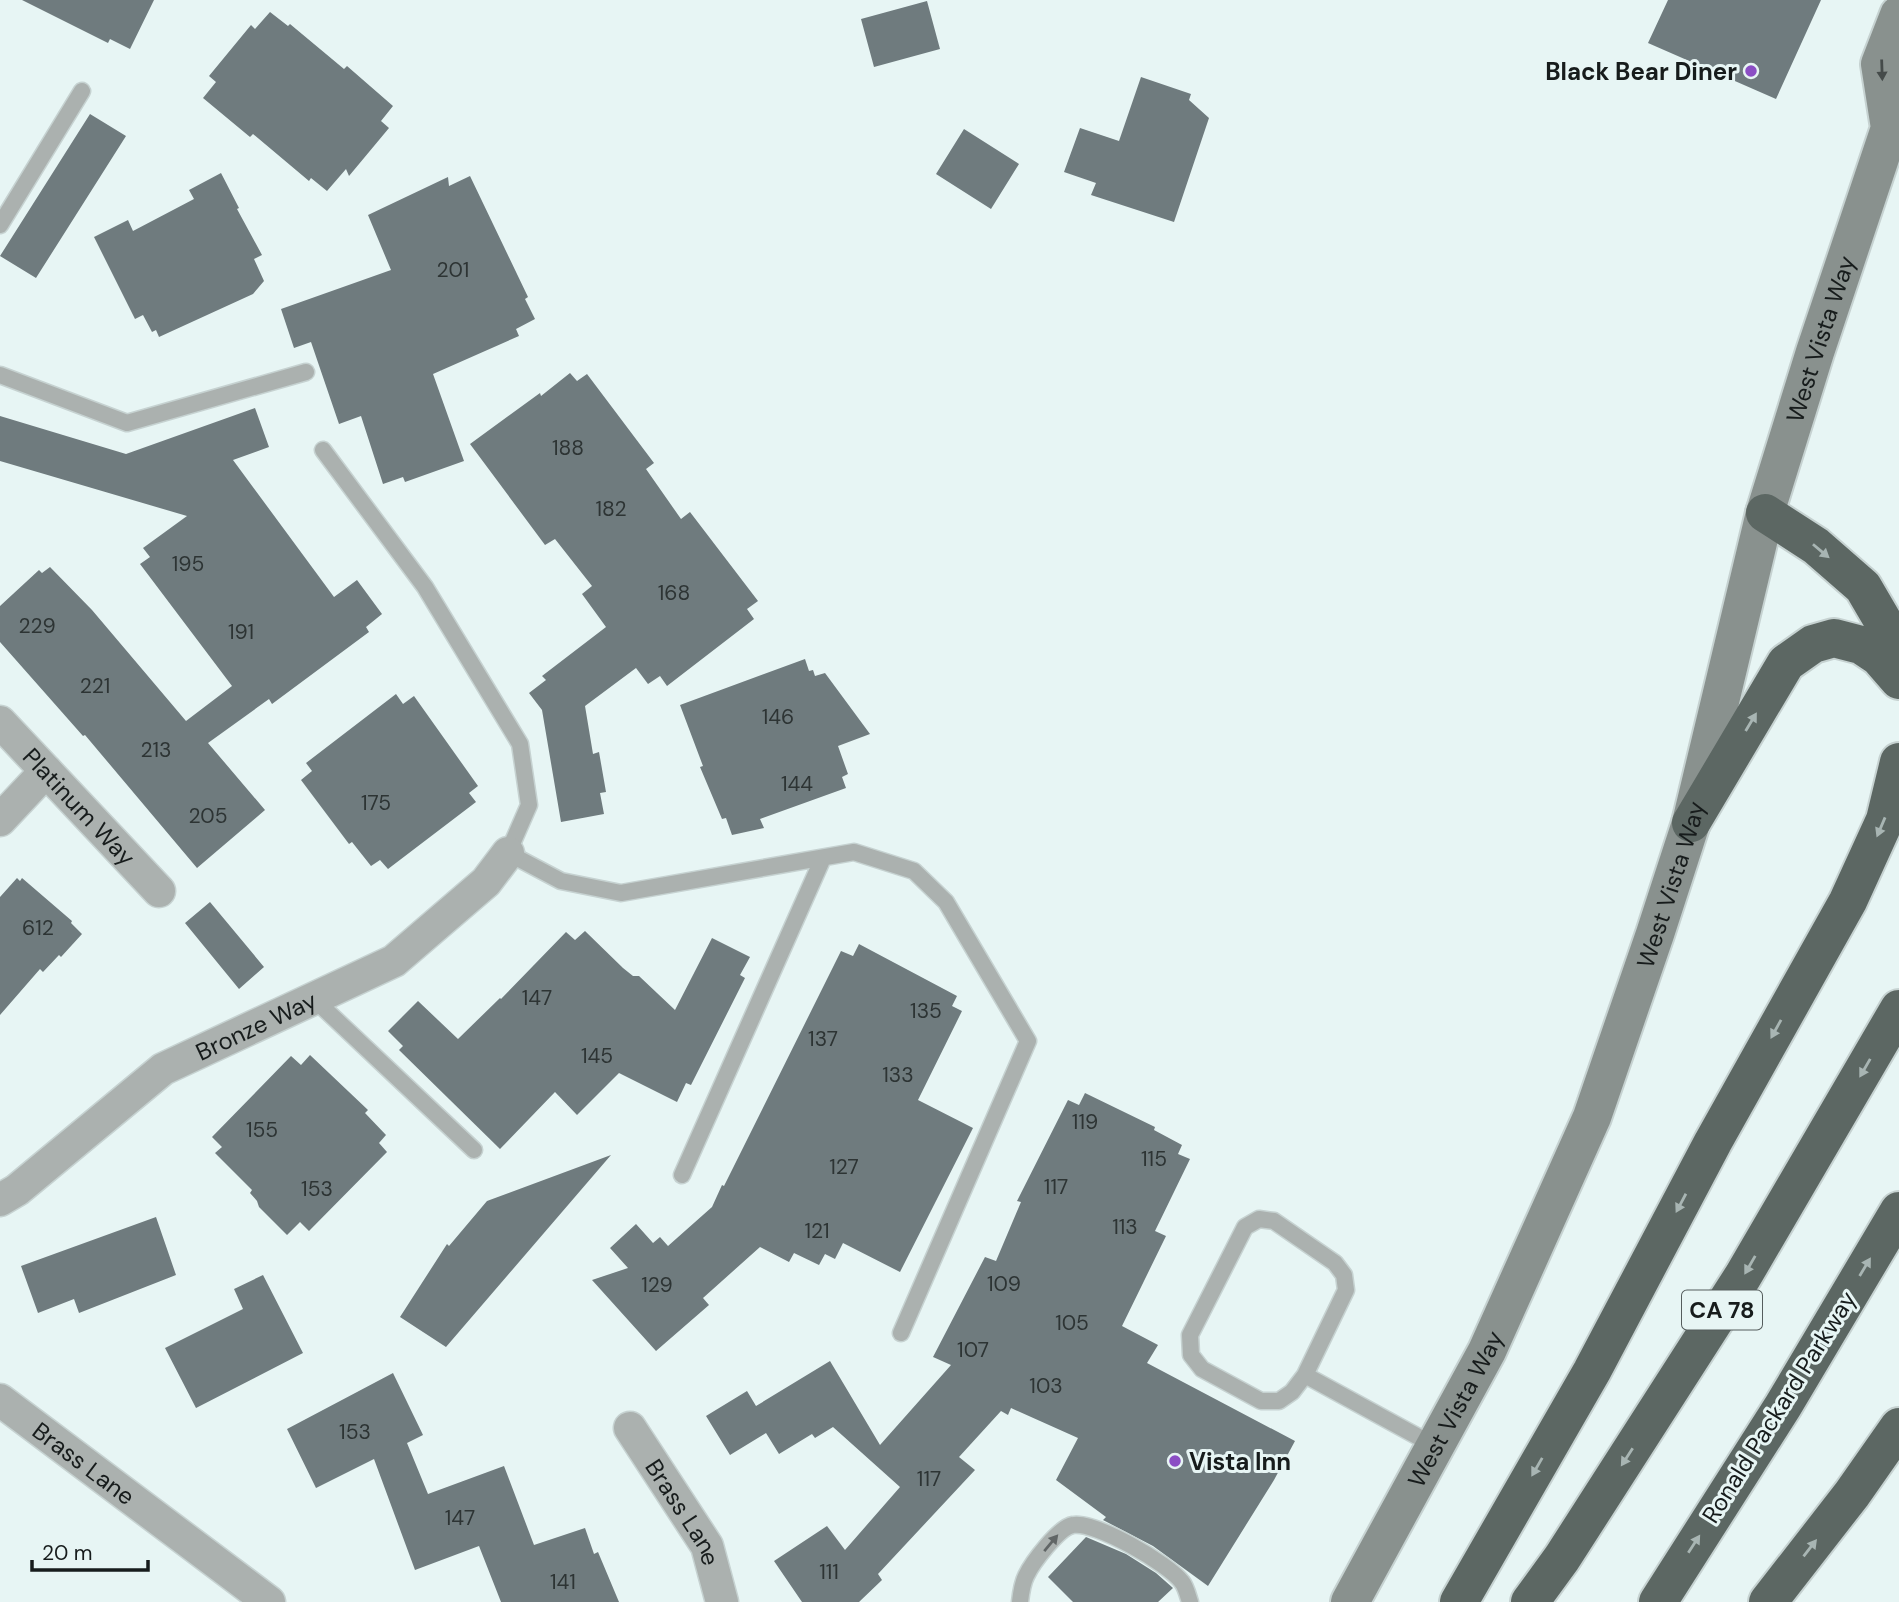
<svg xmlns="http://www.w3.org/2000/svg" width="1899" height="1602" viewBox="0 0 1899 1602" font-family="'DM Sans',sans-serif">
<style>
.building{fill:#6f7b7e}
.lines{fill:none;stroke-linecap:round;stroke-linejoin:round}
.service-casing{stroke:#c6d2d1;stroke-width:19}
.minor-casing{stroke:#c6d2d1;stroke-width:35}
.secondary-casing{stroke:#c6d2d1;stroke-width:42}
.motorway-casing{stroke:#c6d2d1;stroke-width:42}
.service{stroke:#abb1af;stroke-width:16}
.minor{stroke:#abb1af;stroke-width:32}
.secondary{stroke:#89918e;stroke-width:38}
.motorway{stroke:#5c6763;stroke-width:38}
.oneway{fill:#454b4a}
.oneway2{fill:#a8b5b3}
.oneway3{fill:#616666}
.poi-dot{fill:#8b4ec4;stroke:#e7f5f4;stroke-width:2.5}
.labels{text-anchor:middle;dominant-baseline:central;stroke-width:6;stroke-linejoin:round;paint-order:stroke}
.number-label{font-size:21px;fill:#2d3434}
.shield{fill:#e7f5f4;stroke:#555d5d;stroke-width:2}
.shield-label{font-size:23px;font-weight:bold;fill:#171c1c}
.poi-label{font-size:24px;font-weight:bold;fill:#171c1c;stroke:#e7f5f4;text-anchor:end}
.street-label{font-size:24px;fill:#171c1c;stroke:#e7f5f4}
</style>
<rect width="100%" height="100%" fill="#e7f5f4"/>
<path class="building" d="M22 0H154L130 49 110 39 108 43Z
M1668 0H1821L1776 99 1648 43Z
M927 1 940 49 874 67 861 19Z
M270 12 288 26 290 24 344 69 347 66 393 106 381 121 389 128 349 176 346 169 327 191 311 178 309 181 253 134 250 137 203 98 216 82 209 76 251 25 255 29Z
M1141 77 1191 94 1189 100 1209 118 1174 222 1091 195 1096 183 1064 172 1080 128 1119 141Z
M90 114 126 136 36 278 0 256Z
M964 129 1019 164 991 209 936 174Z
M221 173 239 208 237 209 262 255 254 259 264 281 253 294 159 337 156 330 152 332 143 315 135 319 94 237 128 220 133 231 194 199 189 190Z
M470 176 528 297 525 299 535 319 516 329 519 336 433 374 464 461 405 482 403 477 383 484 361 416 339 424 311 342 294 348 281 309 391 270 368 215 448 177 449 186Z
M570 373 577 381 587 374 654 463 646 469 681 519 690 512 758 601 747 609 754 619 667 686 660 676 648 684 636 668 585 706 593 754 599 752 606 792 600 793 604 814 561 822 542 710 529 693 546 680 542 676 606 627 582 594 592 586 555 539 545 545 470 444 540 393 541 396Z
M255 408 269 447 233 460 334 597 357 580 382 614 366 627 369 632 272 704 269 699 208 743 265 810 197 868 85 735 83 736 0 642V606L39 570 42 573 50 567 92 610 186 721 232 686 140 564 150 557 143 548 187 516 0 461V416L126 454Z
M805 659 809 671 813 670 815 676 825 673 870 734 838 746 848 774 842 777 846 788 760 819 764 828 732 835 726 818 722 819 700 767 703 766 680 705Z
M396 694 403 704 414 696 478 786 469 793 476 802 388 869 380 860 371 866 352 842 349 844 301 780 312 771 306 763Z
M17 878 20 881 22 878 72 921 71 923 82 934 61 957 59 955 43 972 40 969 0 1015V897Z
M210 902 264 967 239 989 185 923Z
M585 931 623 968 633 976H639L675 1010 712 938 750 957 740 975 745 978 691 1085 686 1083 677 1102 619 1073 577 1115 555 1092 500 1149 399 1050 403 1046 388 1031 418 1001 458 1039 500 998 501 999 566 932 575 940Z
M859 944 957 996 952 1006 962 1011 918 1100 973 1128 900 1272 843 1243 835 1259 825 1254 819 1265 794 1253 789 1262 760 1247 703 1298 709 1305 656 1351 592 1280 628 1268 610 1248 636 1224 653 1243 660 1237 668 1246 712 1207 722 1185 724 1186 841 951 853 956Z
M310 1055 368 1110 365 1113 386 1135 379 1143 387 1152 309 1231 300 1222 287 1235 259 1207 257 1201 250 1193 252 1190 215 1153 222 1147 212 1137 291 1056 301 1065Z
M1085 1093 1155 1127 1154 1130 1182 1145 1178 1154 1190 1159 1155 1231 1166 1236 1122 1326 1158 1345 1147 1363 1295 1441 1274 1480 1208 1586 1153 1546 1103 1520 1106 1517 1056 1480 1078 1438 1011 1408 1008 1415 1001 1411 959 1457 975 1470 878 1574 882 1580 859 1602H802L774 1561 827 1526 845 1550 900 1487 833 1427 815 1438 812 1434 779 1454 766 1433 730 1455 706 1416 747 1391 756 1406 830 1361 880 1445 951 1365 933 1357 985 1257 996 1261 1021 1202 1017 1201 1068 1100 1079 1105Z
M611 1155 446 1347 400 1317 447 1244 449 1246 487 1201Z
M156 1217 176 1275 79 1313 74 1299 38 1313 21 1266Z
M263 1275 303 1353 196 1408 165 1348 243 1309 234 1289Z
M393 1373 423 1435 407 1443 428 1494 504 1466 534 1545 585 1528 594 1554 598 1552 619 1602H501L479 1546 415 1570 374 1459 316 1488 287 1429Z
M1086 1537 1126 1554 1156 1573 1173 1588 1158 1602H1073L1048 1577Z"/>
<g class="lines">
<defs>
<path id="service" d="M0 225 82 91
M0 375 127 423 306 372
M323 450 425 587 520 744 529 805 508 853 561 881 621 893 854 852 914 871 946 902 1028 1041 901 1333
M314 999 474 1150
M682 1175 823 858
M1259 1219 1274 1221 1335 1263 1344 1275 1346 1290 1305 1375 1292 1392 1279 1401H1261L1202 1369 1191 1355 1190 1335 1245 1227Z
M1305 1375 1435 1446
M1020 1602C1021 1593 1022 1584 1026 1576 1032 1563 1059 1527 1073 1525 1095 1521 1169 1564 1182 1582 1186 1587 1188 1596 1190 1602"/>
<g id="minor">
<path id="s1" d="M0 722 159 891"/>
<path d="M0 820 46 771"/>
<path id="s2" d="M0 1200 17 1190 163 1069 394 961 486 882 508 853"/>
<path id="s3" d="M0 1400 269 1602"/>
<path id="s4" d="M630 1428 707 1546 722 1602"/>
</g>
<g id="secondary">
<path id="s5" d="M1350 1602 1487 1351 1592 1117 1655 934 1691 823 1765 513 1815 352 1890 128 1880 64 1899 15"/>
</g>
<path id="motorway" d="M1765 513 1816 546 1863 587 1887 628 1899 666
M1691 823 1786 663 1813 644 1834 638 1861 645 1879 657 1899 680
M1459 1602 1592 1371 1713 1142 1848 901 1885 820 1899 762
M1530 1602 1562 1558 1743 1276 1899 1009
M1658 1602 1783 1406 1899 1211
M1768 1602 1852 1494 1899 1427"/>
</defs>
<use href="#service" class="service-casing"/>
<use href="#minor" class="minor-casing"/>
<use href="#secondary" class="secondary-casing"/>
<use href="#motorway" class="motorway-casing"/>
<use href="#service" class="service"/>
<use href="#minor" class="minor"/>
<use href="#secondary" class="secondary"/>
<use href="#motorway" class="motorway"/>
</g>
<defs><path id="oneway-solid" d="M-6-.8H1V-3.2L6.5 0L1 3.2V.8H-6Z" transform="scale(1.75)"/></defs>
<use class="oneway" href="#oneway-solid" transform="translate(1882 70) rotate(88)"/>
<g class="oneway2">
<use href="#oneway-solid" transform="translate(1821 551) rotate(40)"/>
<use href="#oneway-solid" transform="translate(1751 722) rotate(-59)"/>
<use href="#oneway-solid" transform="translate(1881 827) rotate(113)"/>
<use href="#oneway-solid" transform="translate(1776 1029) rotate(119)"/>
<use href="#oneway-solid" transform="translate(1865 1068) rotate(120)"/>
<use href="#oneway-solid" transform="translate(1681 1203) rotate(118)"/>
<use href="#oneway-solid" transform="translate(1750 1265) rotate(120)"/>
<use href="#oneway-solid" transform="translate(1865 1267) rotate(-59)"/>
<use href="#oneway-solid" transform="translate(1627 1457) rotate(123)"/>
<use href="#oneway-solid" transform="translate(1537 1467) rotate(120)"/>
<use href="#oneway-solid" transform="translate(1694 1544) rotate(-57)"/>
<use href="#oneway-solid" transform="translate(1810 1548) rotate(-52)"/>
</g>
<use class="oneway3" href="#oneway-solid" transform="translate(1051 1543) rotate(-50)"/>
<g class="poi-dot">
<circle cx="1751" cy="71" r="7"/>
<circle cx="1175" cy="1461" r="7"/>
</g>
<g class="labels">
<g class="number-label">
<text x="453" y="270">201</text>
<text x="568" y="448">188</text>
<text x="611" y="509">182</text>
<text x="188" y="564">195</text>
<text x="674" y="593">168</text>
<text x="37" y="626">229</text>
<text x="241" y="632">191</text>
<text x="95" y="686">221</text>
<text x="778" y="717">146</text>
<text x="156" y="750">213</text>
<text x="797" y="784">144</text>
<text x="376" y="803">175</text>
<text x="208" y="816">205</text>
<text x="38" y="928">612</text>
<text x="537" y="998">147</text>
<text x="926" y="1011">135</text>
<text x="823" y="1039">137</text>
<text x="597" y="1056">145</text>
<text x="898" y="1075">133</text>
<text x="1085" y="1122">119</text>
<text x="262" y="1130">155</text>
<text x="1154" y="1159">115</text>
<text x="844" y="1167">127</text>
<text x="1056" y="1187">117</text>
<text x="317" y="1189">153</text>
<text x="1125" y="1227">113</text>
<text x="817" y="1231">121</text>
<text x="1004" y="1284">109</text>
<text x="657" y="1285">129</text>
<text x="1072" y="1323">105</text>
<text x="973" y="1350">107</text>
<text x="1046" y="1386">103</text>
<text x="355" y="1432">153</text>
<text x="929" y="1479">117</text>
<text x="460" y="1518">147</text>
<text x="829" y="1572">111</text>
<text x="563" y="1582">141</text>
</g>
<rect class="shield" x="1682" y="1290.5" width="80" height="39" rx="5"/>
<g class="shield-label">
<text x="1722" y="1310">CA 78</text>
</g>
<g class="poi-label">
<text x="1737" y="71">Black Bear Diner</text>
<text x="1189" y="1461" text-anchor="start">Vista Inn</text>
</g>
<g class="street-label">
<text stroke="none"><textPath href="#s5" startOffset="1354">West Vista Way</textPath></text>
<text stroke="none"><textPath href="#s1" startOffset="116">Platinum Way</textPath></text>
<text stroke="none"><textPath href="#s5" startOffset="788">West Vista Way</textPath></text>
<text stroke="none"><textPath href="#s2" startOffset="312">Bronze Way</textPath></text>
<text transform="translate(1779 1407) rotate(-58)">Ronald Packard Parkway</text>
<text stroke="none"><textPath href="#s5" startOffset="220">West Vista Way</textPath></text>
<text stroke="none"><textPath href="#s3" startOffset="105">Brass Lane</textPath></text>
<text stroke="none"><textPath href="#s4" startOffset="100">Brass Lane</textPath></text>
</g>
</g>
<path d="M32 1560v10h116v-10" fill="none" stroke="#171c1c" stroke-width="3.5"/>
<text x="42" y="1560" font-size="21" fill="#171c1c" stroke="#e7f5f4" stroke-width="5" paint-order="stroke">20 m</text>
</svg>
